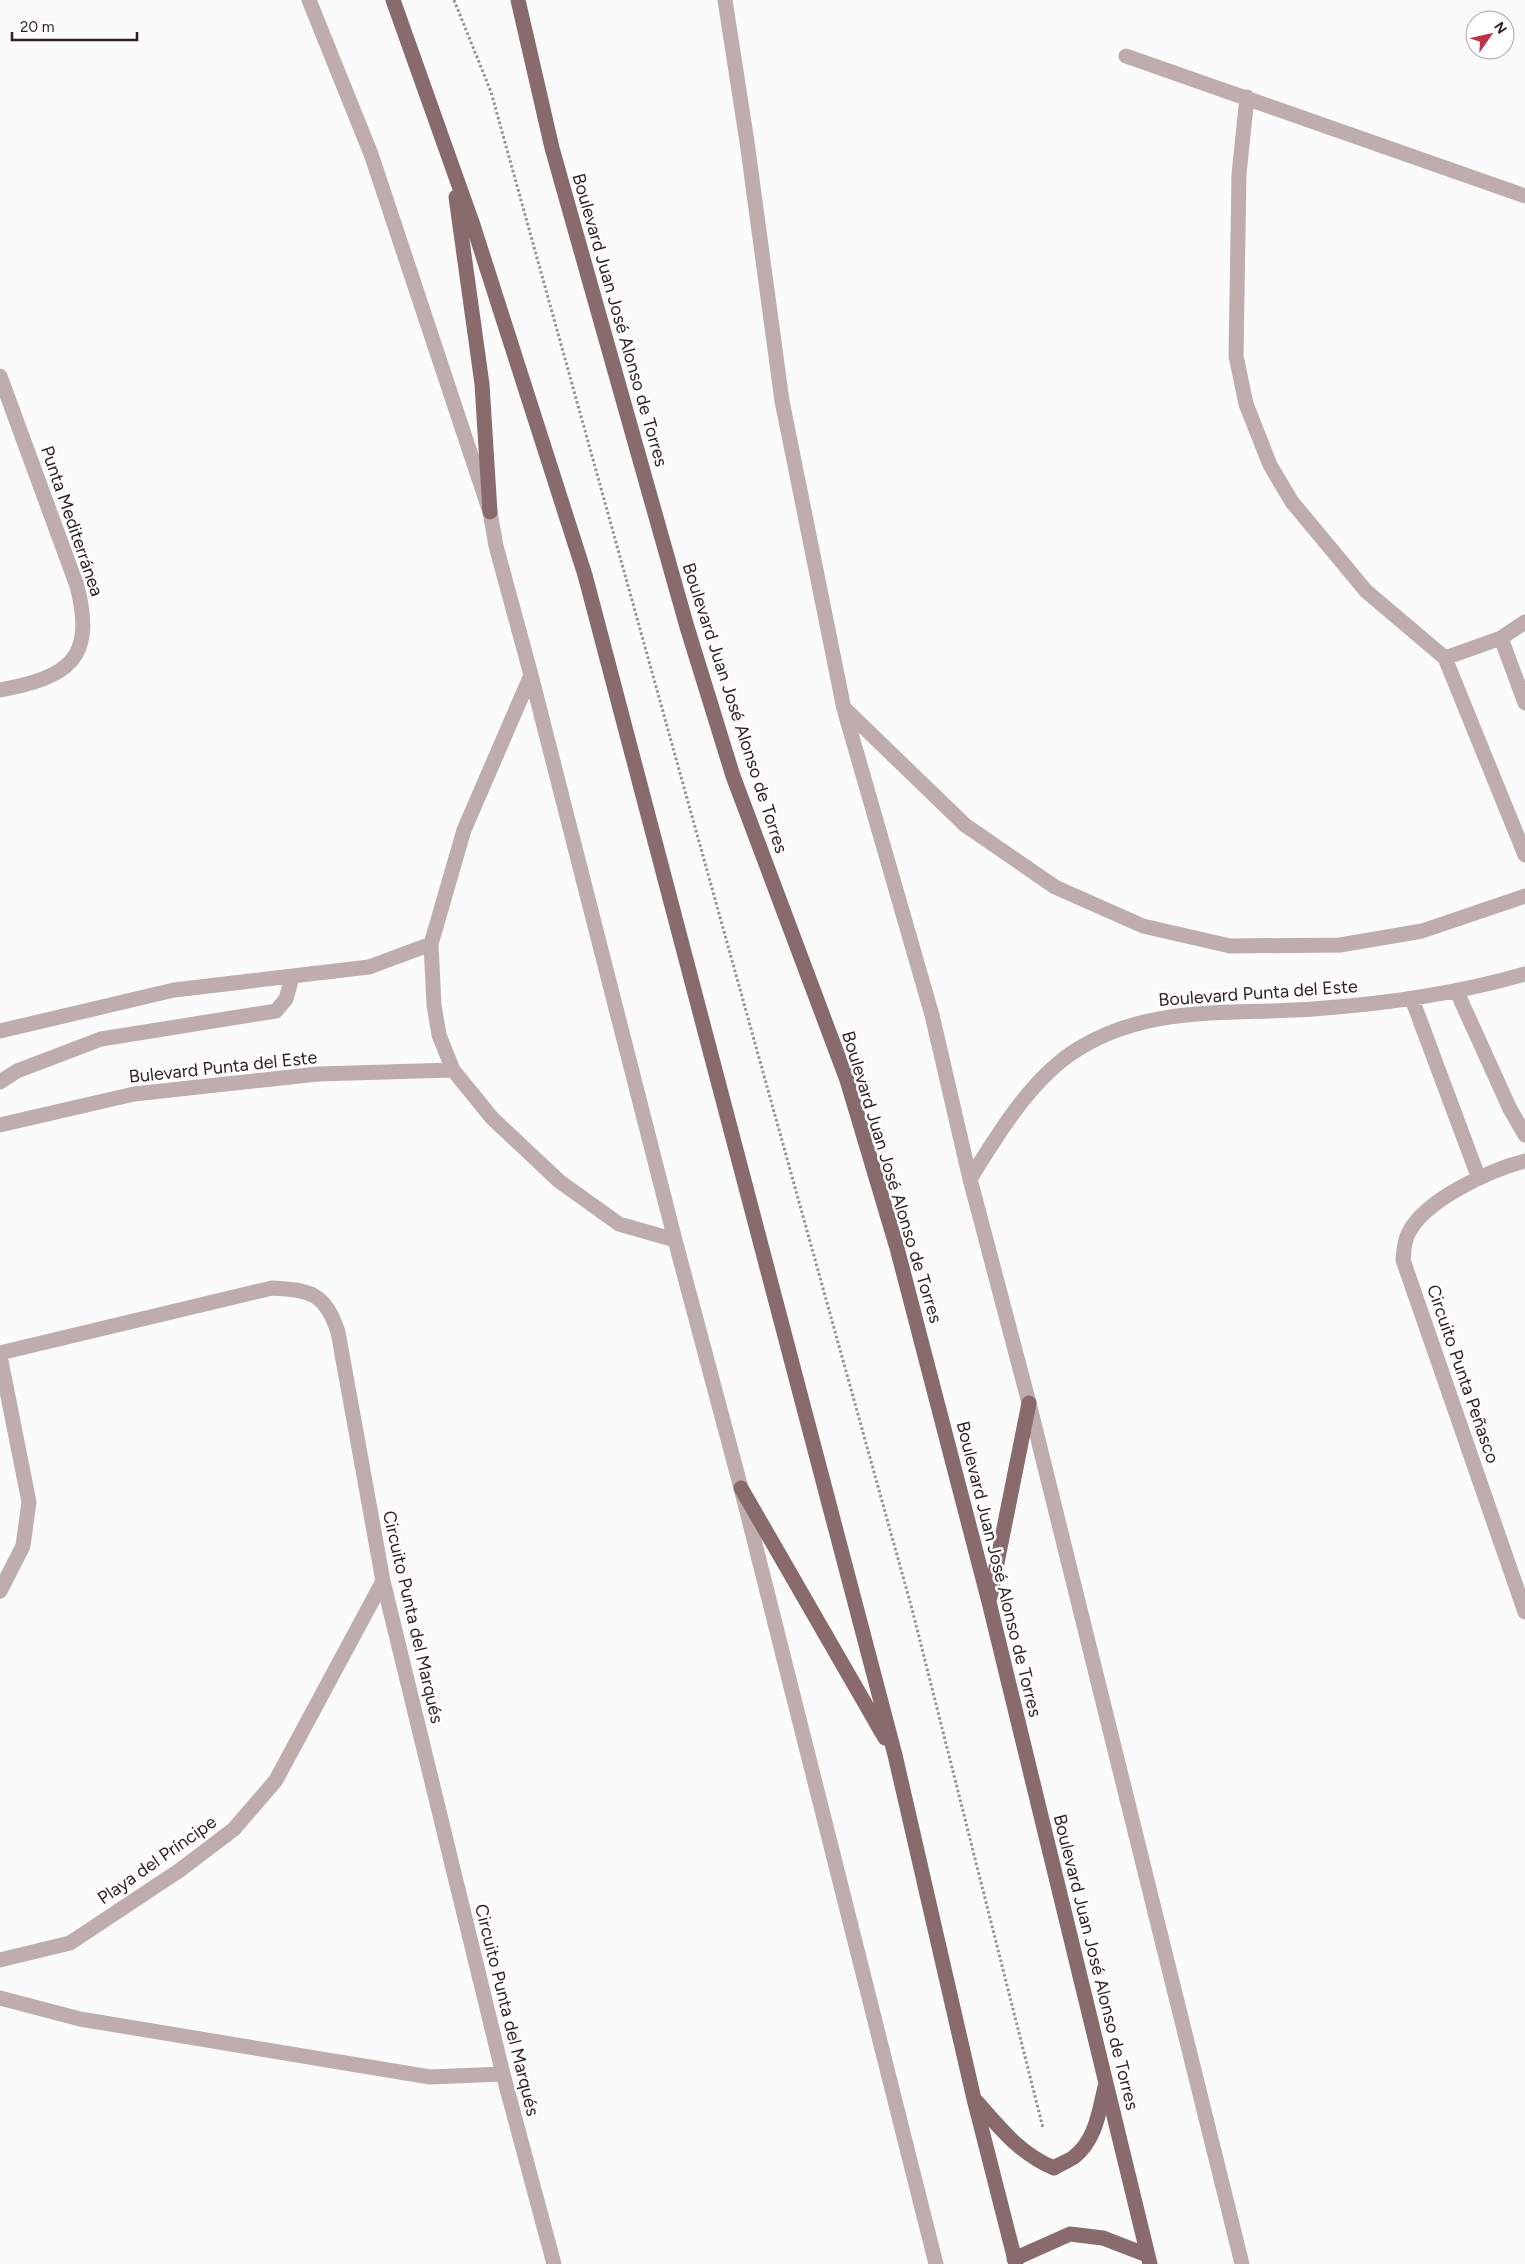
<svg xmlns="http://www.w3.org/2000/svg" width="1525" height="2264" viewBox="0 0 1525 2264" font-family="Figtree,sans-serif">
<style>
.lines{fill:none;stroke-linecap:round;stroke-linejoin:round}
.path{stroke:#989192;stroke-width:3;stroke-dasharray:2.5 2.5;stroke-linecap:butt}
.minor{stroke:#bfacad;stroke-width:15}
.major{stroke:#8a6b6c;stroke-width:15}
.labels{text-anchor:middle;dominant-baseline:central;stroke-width:5;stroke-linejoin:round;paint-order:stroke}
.street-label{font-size:18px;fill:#2e1f20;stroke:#fff}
</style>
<rect width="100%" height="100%" fill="#fbfbfb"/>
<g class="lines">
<path class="path" d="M454 0 491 92 912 1609 1043 2128"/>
<path class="minor" d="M309 0 371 154 490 512 496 546 531 675 675 1240 741 1488 936 2264
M725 0 747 142 782 401 844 709 932 1015 970 1179 1029 1403 1242 2264
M1126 56 1525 196
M1247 97 1239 174 1236 356 1246 404 1270 465 1292 502 1366 591 1445 658 1501 638 1525 622
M0 376 77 586C96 660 68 677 0 690
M1501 638 1525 703
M1445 658 1525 855
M531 675 464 830 431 944 434 1005 439 1035 453 1070 492 1118 559 1181 619 1224 675 1240
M845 709 965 825 1055 887 1143 926 1230 946 1340 945 1422 931 1525 896
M1457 992 1510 1109 1525 1135
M1412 999 1478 1176
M0 1031 174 990 369 967 431 944
M0 1082 17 1071 101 1039 276 1011 286 999 292 977
M0 1125 134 1094 318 1074 453 1070
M1525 1161C1490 1170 1424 1200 1408 1234 1404 1242 1404 1250 1403 1260L1525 1612
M970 1179C998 1134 1032 1077 1078 1049 1150 1004 1232 1015 1313 1009 1385 1004 1456 994 1525 974
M0 1353 272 1288C311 1290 325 1293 338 1332L383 1581 503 2074 554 2264
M0 1356 29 1502 23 1546 0 1591
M0 1960 70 1943 180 1870 234 1829 276 1780 383 1581
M0 1998 80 2019 430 2077 503 2074"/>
<path class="major" d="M393 0 473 225 585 575 895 1755 974 2099 1016 2264
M518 0 552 148 687 627 733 776 847 1080 897 1248 989 1602 1150 2264
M456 197 482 384 490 512
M741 1488 885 1738
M990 1598 1029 1403
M977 2102C1000 2128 1020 2154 1054 2168 1060 2164 1068 2161 1074 2157 1096 2140 1099 2111 1105 2087
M1014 2259 1070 2234 1103 2238 1147 2255"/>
</g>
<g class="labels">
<g class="street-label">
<text transform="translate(620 320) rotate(74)">Boulevard Juan José Alonso de Torres</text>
<text transform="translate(72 521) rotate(71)">Punta Mediterránea</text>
<text transform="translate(735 708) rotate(72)">Boulevard Juan José Alonso de Torres</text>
<text transform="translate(1258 993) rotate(-4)">Boulevard Punta del Este</text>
<text transform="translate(223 1067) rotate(-6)">Bulevard Punta del Este</text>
<text transform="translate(892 1177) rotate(73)">Boulevard Juan José Alonso de Torres</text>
<text transform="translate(1463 1374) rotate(71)">Circuito Punta Peñasco</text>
<text transform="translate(999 1569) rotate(76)">Boulevard Juan José Alonso de Torres</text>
<text transform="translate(413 1617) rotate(77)">Circuito Punta del Marqués</text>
<text transform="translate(157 1860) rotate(-35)">Playa del Príncipe</text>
<text transform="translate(1096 1962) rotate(76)">Boulevard Juan José Alonso de Torres</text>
<text transform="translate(507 2010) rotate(76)">Circuito Punta del Marqués</text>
</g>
</g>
<g transform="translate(1490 35) rotate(56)"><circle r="24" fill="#ffffff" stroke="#aba5a6"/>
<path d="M0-4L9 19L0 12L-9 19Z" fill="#c13049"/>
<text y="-8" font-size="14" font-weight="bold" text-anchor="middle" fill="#2e1f20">N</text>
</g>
<path d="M12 32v8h125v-8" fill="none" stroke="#2e1f20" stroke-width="2.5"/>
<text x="20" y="32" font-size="15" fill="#2e1f20" stroke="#ffffff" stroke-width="4" paint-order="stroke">20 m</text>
</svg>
